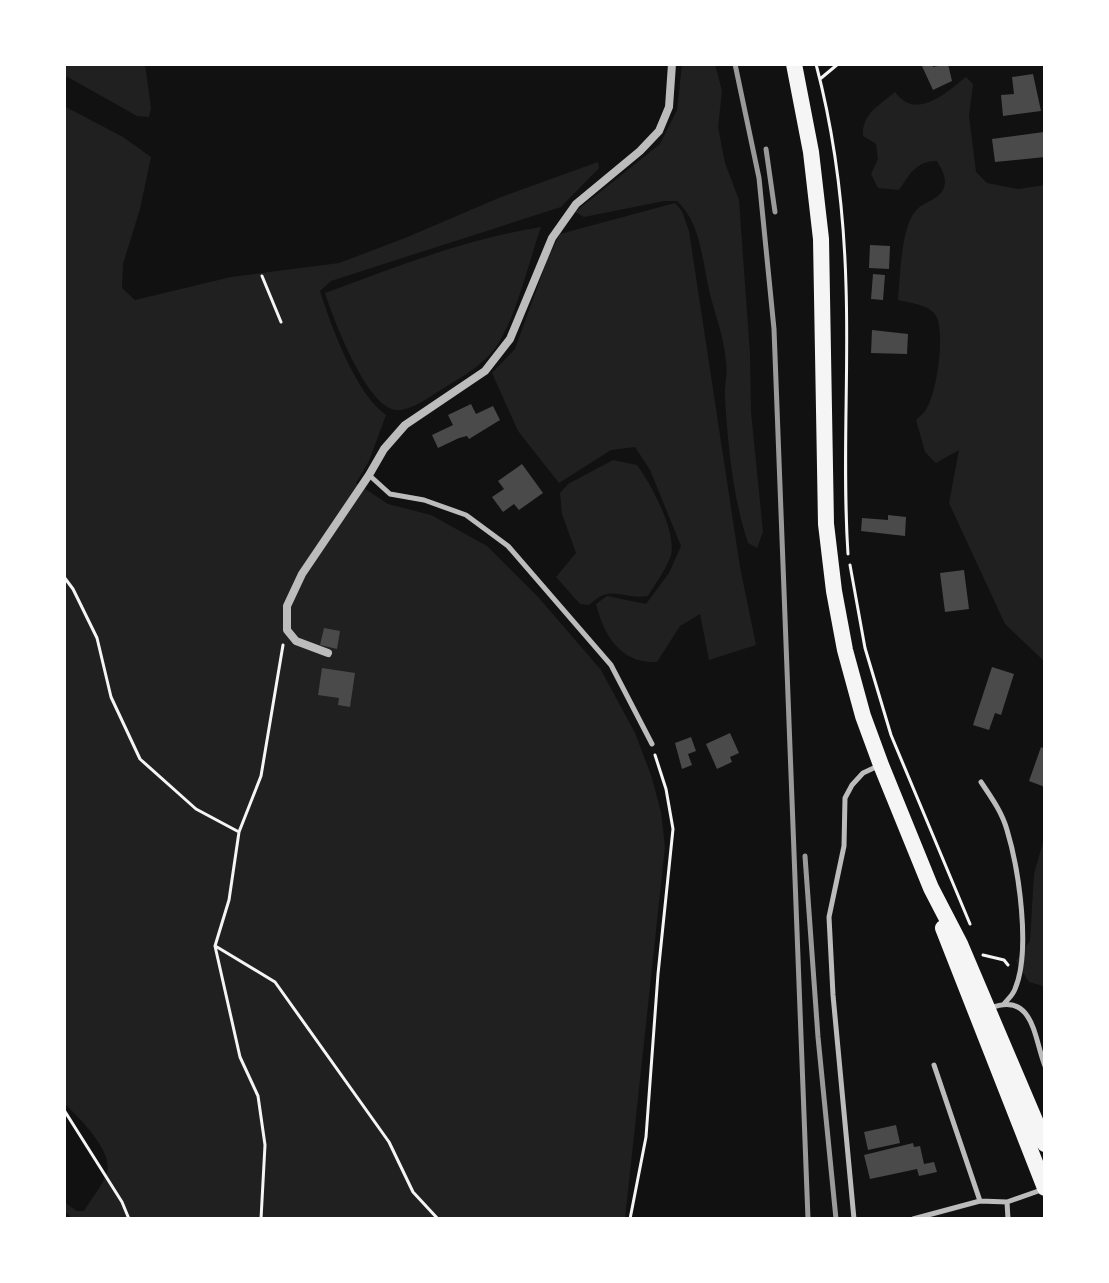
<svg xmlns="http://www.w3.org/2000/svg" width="1109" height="1283" viewBox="0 0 1109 1283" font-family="Quicksand,sans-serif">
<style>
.green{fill:#202020}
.building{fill:#4a4a4a}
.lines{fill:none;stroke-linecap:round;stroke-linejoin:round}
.path{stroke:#f5f5f5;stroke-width:3}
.service{stroke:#bcbcbc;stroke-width:5}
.minor{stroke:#bcbcbc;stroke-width:8}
.primary{stroke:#f5f5f5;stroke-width:16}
.rail{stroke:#9a9a9a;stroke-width:5}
</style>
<rect width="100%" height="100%" fill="#111"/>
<path class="green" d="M64 64H145L151 108 149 117 137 116 64 75Z
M682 64H715L722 91 718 127 725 163 739 200 750 354 751 412 763 532 757 548 748 543C733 498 728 446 725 398 724 386 728 374 726 362 724 334 713 311 708 285 702 256 699 221 677 201H664L584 217 575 212 660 144 677 110Z
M966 77 973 84 969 116 976 172 987 183 1018 189 1045 185V662L1005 624 949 503 959 450 936 463 925 452 916 420C919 417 923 414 925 411 937 396 947 326 934 313 926 304 909 303 898 300 900 277 901 231 914 213 921 202 937 201 943 190 948 179 942 170 937 161 916 161 910 174 899 190L878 188 871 174 878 159 876 144 863 136C862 113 879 106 895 92 916 121 946 93 966 77Z
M64 106 123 137 151 157 140 209 123 264 122 288 135 300 231 277 339 263 405 238 501 197 598 162 599 168 561 207 331 281 320 291C331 326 356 394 386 415L369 461 356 483 388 504 431 515 487 546 539 598 601 670 635 733 651 775 661 812 665 847 625 1219H72L64 1210V1202L77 1211H84C91 1199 103 1185 107 1172 113 1150 78 1117 64 1103Z
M675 203 682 211 689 231 740 567 756 645 709 660 700 614 680 626 657 662C621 664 604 636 596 604L607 596 646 604 669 573 681 546 650 470 635 447 611 450 559 483 518 431 492 373 515 349 548 258 560 234Z
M541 227C529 261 517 314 498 344 485 365 461 377 441 390 429 397 411 411 397 410 367 409 333 318 325 293 396 267 465 239 541 227Z
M613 460 637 465C651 484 679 535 670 558 665 571 655 584 648 596 623 600 611 583 589 605L580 604 556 577 576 553 562 514 560 493 568 484Z
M1045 835V986H1043L1029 982 1016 961 1030 941 1034 874Z"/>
<path class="building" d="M921 64H932L933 67 948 64 952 81 933 90Z
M1033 74 1041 111 1003 116 1001 95 1014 94 1012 77Z
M1044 132 1045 157 995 162 992 139Z
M870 245 890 246 889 269 869 268Z
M873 274 885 275 883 300 871 299Z
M872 330 908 334 907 354 871 353Z
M471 404 476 414 493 406 500 420 469 439 467 436 459 438 438 448 432 435 453 425 448 415Z
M522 464 543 493 519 510 514 504 503 512 492 497 504 489 498 481Z
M888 515 906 517 905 536 861 531 862 518 888 520Z
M964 570 969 609 945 612 940 573Z
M324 628 340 631 337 649 320 645Z
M992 667 1014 674 1001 715 995 713 989 730 973 725Z
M322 668 355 673 350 707 338 705 339 698 318 695Z
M730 733 739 753 730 757 732 762 717 769 706 744Z
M691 737 696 751 688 754 692 765 682 769 675 743Z
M1041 747 1045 749V787L1029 781Z
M896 1125 900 1143 868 1150 864 1132Z
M913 1143 914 1147 920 1146 924 1164 934 1162 937 1172 919 1176 917 1169 870 1179 864 1155Z"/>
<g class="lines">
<path class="path" d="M816 64C835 136 844 212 846 286 849 376 842 464 848 554
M820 79 838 64
M262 276 281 322
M850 565 865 648 891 735 970 924
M64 577 73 589 97 638 111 697 140 759 196 809 239 832
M217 947 275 982 389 1142 413 1192 438 1219
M983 955 1004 960 1008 965
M64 1110 122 1202 129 1219
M261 1219 265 1145 258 1096 240 1057 215 946 229 900 239 832 261 776 283 645
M630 1219 646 1137 658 974 673 829 666 789 655 755"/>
<path class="service" d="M369 475 390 494 424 500 466 515 508 546 611 665 652 744
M981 782C991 797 1002 812 1007 830 1019 870 1031 951 1015 989 1013 995 1008 999 1004 1004
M991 1008C1034 991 1034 1039 1045 1066
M934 1065 980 1201
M1007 1202 1008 1219
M854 1219 833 995 829 917 844 846 845 798 852 785 863 773 878 766
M913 1219 980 1201 1007 1202 1044 1189"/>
<path class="minor" d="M328 653 296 641 287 630V606L302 574 369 475 384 449 405 425 485 371 510 339 552 238 576 204 640 151 659 131 669 107 672 64"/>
<path class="primary" d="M794 64 811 152 821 239 826 524 834 591 845 650 863 716 881 765 931 888 960 944 1045 1144
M943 928 1045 1188"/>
<path class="rail" d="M735 64 759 178 774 329 808 1219
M766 149 775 212
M805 856 818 1037 836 1219"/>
</g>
<rect width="1109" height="1283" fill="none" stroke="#ffffff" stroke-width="132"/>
</svg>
